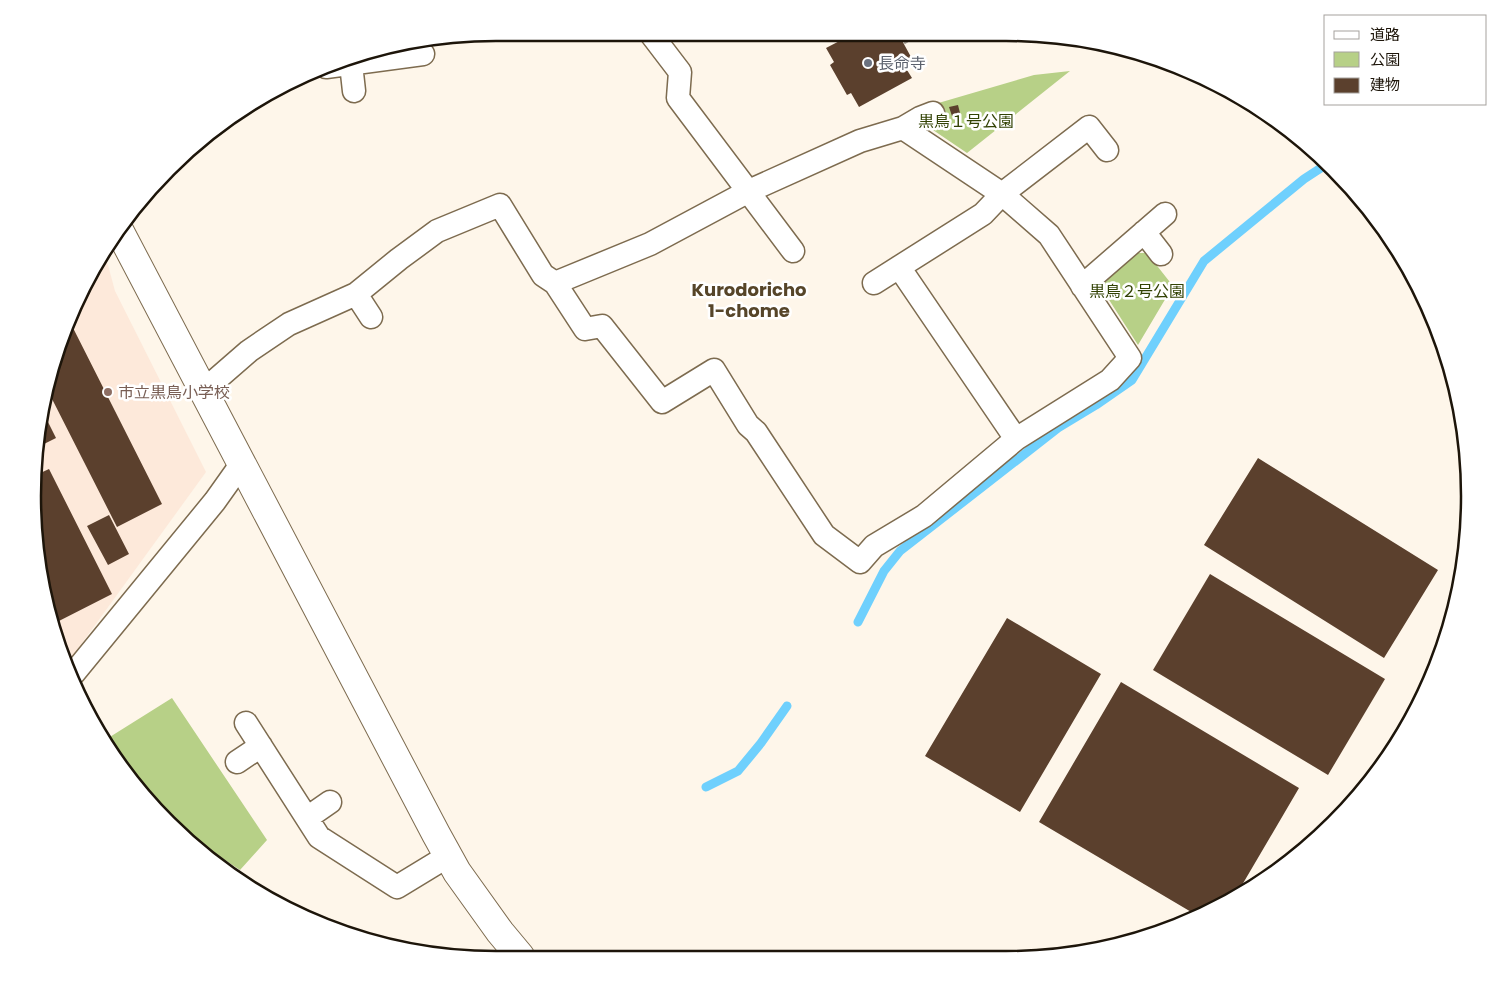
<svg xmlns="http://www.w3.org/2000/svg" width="1502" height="992" viewBox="0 0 1502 992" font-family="Poppins,'Noto Sans JP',sans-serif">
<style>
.education{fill:#fde9da}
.green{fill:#b7d087}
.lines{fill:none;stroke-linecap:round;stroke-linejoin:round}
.stream{stroke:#6fd0fd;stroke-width:9}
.building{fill:#5b402d}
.minor-casing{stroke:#7d6b4f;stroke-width:25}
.tertiary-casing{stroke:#7d6b4f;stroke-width:30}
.path{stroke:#a9a195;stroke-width:3;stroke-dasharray:4 2.5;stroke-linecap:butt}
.minor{stroke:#fff;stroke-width:22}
.tertiary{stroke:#fff;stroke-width:28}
.worship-dot{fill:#6b7280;stroke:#fff;stroke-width:2}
.education-dot{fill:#8d6e63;stroke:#fff;stroke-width:2}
.labels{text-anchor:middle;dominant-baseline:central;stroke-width:5;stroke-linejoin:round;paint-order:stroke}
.worship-label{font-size:16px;fill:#5b616d;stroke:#fff;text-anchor:start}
.park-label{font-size:16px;fill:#334305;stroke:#fff}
.education-label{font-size:16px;fill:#785e54;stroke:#fff;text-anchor:start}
.neighbourhood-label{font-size:18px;font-weight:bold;fill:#564529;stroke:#fff}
.rim{fill:none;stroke:#1d150a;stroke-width:2.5}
</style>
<rect width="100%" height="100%" fill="#fef6ea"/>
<path class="education" d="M103 257 108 265 115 291 206 472 69 661 41 587 34 465 68 319Z"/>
<path class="green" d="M1070 71 967 153 933 130V125L939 122 935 104 1034 75Z
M1135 253H1147L1173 286 1138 345 1104 292 1105 281Z
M172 698 267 840 240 870 219 856 212 859 190 844 105 740Z"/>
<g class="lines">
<path class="stream" d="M858 622 884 571 900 551 1058 428 1096 405 1132 380 1204 261 1304 179 1327 164
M706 787 738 771 761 743 787 706"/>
</g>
<path class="building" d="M851 35H899L911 57 902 62 912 78 859 107 851 93 847 95 830 65 834 62 826 48Z
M958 105 960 113 952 116 949 107Z
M68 318 162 504 117 527 50 395Z
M45 416 56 438 38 447 40 439Z
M1258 458 1438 570 1384 658 1204 545Z
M49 469 112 594 55 623 41 587 34 476Z
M109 515 129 554 108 565 87 526Z
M1210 574 1385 679 1328 775 1153 670Z
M1007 618 1101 674 1020 812 925 756Z
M1121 682 1299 788 1235 897 1211 912 1198 916 1039 822Z"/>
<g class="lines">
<defs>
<path id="minor" d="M651 34 680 72 678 98 793 251
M351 64 354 91
M326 67 423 54
M1144 232 1161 254
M899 267 1016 439
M555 283 585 329 602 326 662 402 714 370 748 425 756 432 824 535 860 562 874 546 924 516 1016 439 1110 380 1130 358 1049 235 1002 194 903 128
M874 283 983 214 1002 194 1089 127 1107 150
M1082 286 1165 214
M356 294 371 317
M203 391 249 351 289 324 356 294 399 259 437 231 500 205 543 275 555 283 650 244 749 191 860 141 903 128 920 118 933 113
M74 673 215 501 242 463
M246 723 319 837 397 887 448 856
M237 762 261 746
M307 818 330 802"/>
<path id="tertiary" d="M119 230 436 834 457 872 500 932 520 956"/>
</defs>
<use href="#minor" class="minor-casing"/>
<use href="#tertiary" class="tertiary-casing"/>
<path class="path" d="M904 43 917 35"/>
<use href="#minor" class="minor"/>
<use href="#tertiary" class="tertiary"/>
</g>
<circle class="worship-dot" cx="868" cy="63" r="5"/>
<circle class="education-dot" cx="108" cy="392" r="5"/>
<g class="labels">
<g class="worship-label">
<text x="878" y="63">長命寺</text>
</g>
<g class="park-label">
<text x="966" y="121">黒鳥１号公園</text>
<text x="1137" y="291">黒鳥２号公園</text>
</g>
<g class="education-label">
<text x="118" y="392">市立黒鳥小学校</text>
</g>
<g class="neighbourhood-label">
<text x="749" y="289">Kurodoricho<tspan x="749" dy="21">1-chome</tspan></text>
</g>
</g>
<path d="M0 0H1502V992H0ZM496 41H1006A455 455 0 0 1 1461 496V496A455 455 0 0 1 1006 951H496A455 455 0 0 1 41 496V496A455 455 0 0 1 496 41Z" fill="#fff" fill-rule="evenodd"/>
<path class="rim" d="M496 41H1006A455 455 0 0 1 1461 496V496A455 455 0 0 1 1006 951H496A455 455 0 0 1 41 496V496A455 455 0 0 1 496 41Z"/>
<rect x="1324" y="15" width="162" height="90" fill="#ffffff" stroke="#a5a19d"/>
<rect x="1334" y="31" width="25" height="8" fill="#ffffff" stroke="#a5a19d"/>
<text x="1370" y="40" font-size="15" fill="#1d150a">道路</text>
<rect x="1334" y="52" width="25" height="15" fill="#b7d087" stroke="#a5a19d"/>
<text x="1370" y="65" font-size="15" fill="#1d150a">公園</text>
<rect x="1334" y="78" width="25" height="15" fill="#5b402d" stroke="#a5a19d"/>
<text x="1370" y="90" font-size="15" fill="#1d150a">建物</text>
</svg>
